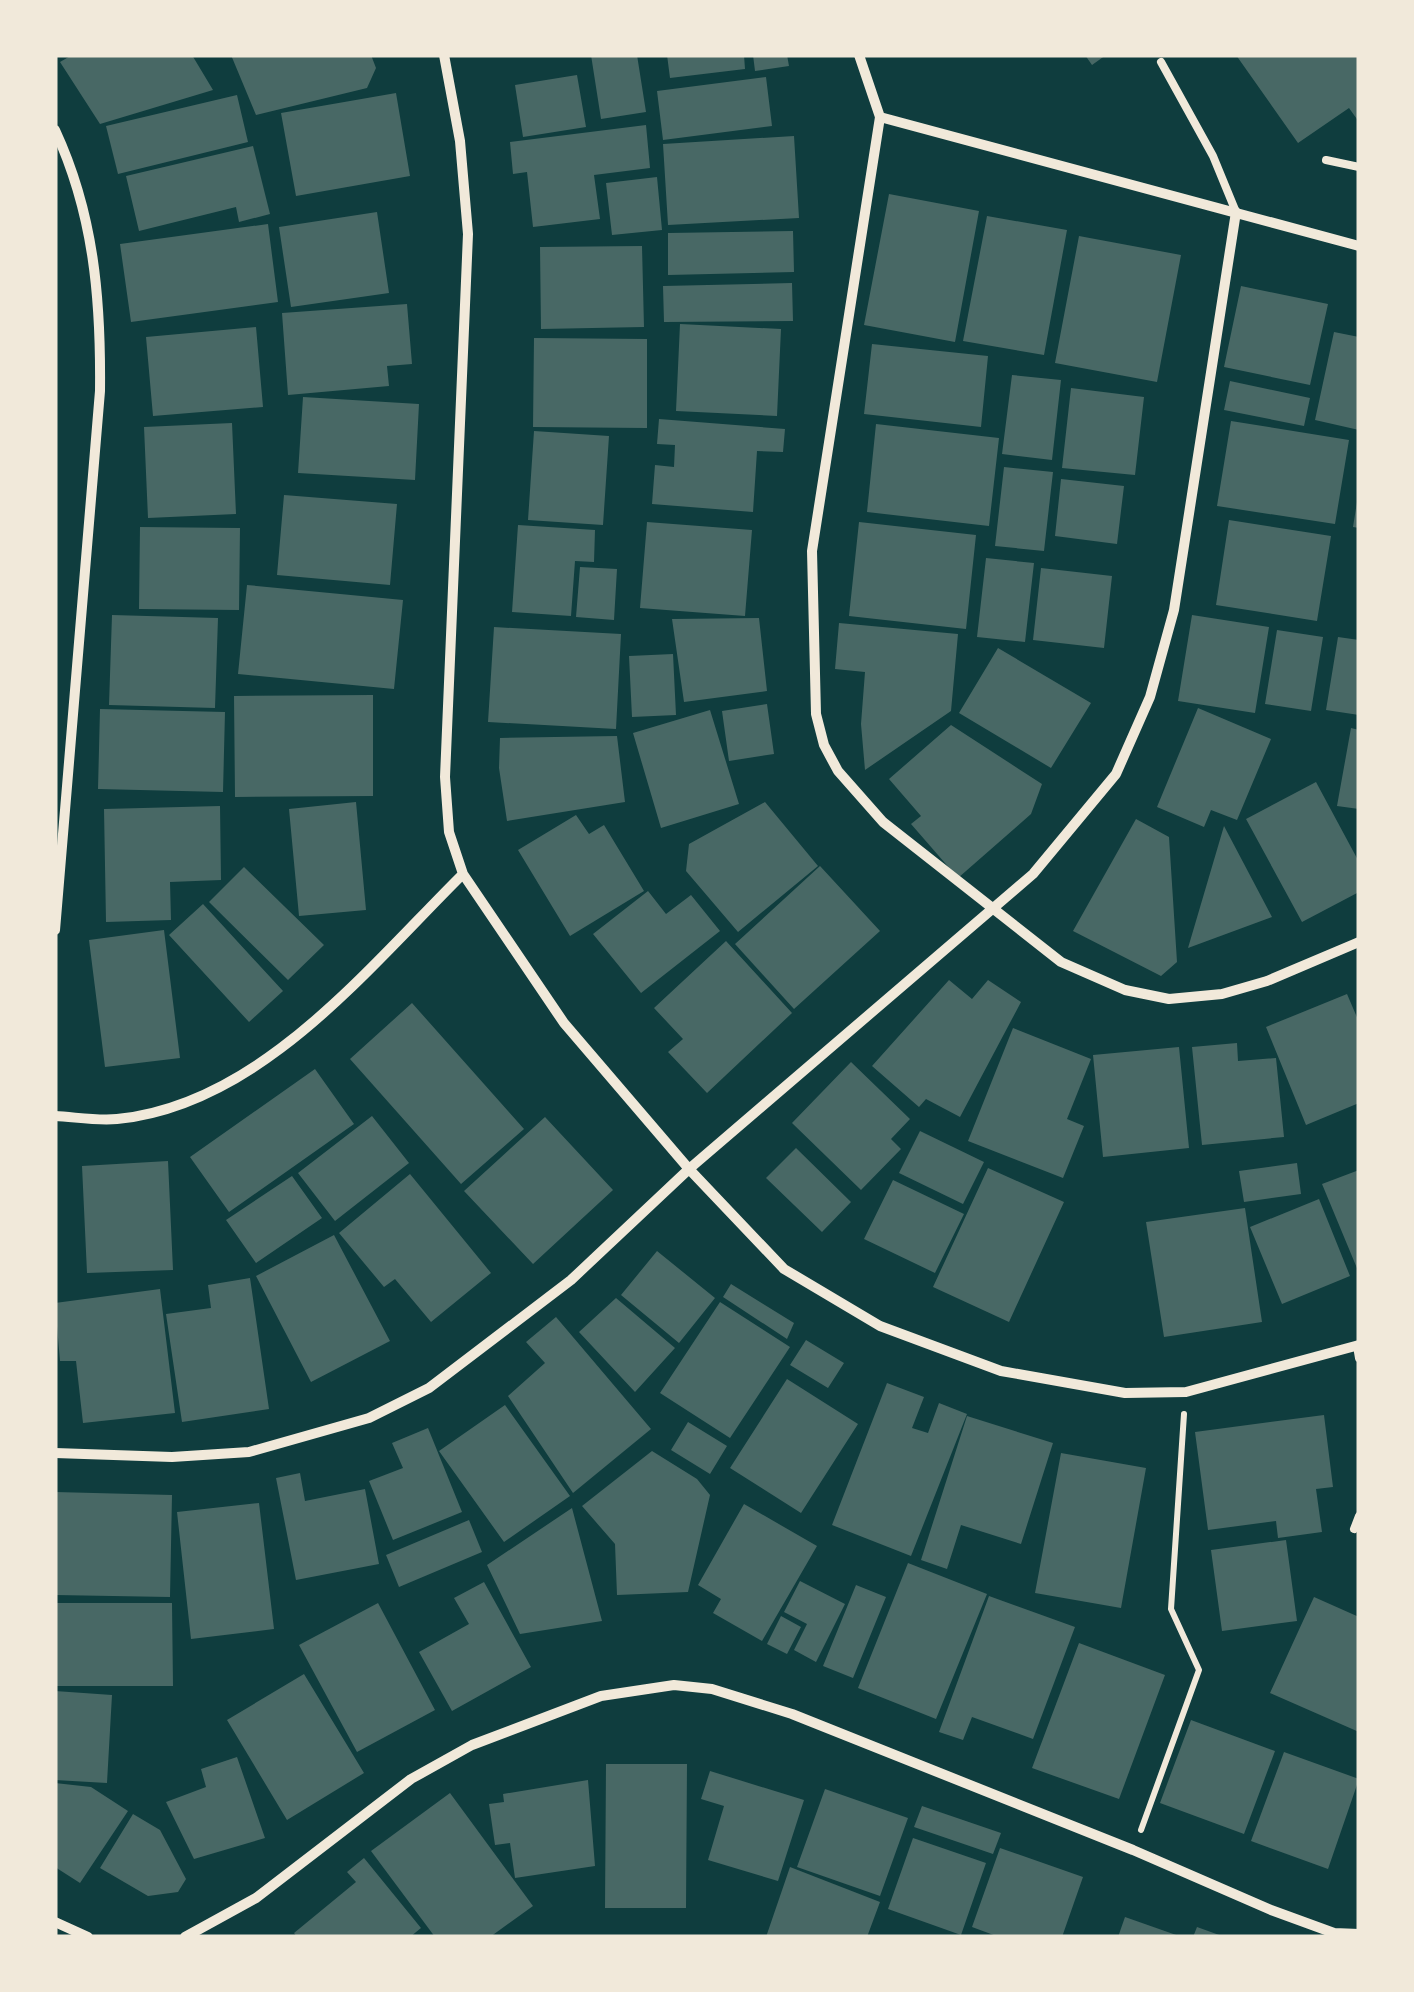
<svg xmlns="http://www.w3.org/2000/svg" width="1414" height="1992" viewBox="0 0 1414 1992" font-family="'Noto Sans',sans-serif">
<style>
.building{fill:#486865}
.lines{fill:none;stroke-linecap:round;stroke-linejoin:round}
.path{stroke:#f1e9da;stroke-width:6}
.service{stroke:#f1e9da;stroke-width:8}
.minor{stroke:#f1e9da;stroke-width:10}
</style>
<rect width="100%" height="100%" fill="#0f3d3e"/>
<path class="building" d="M72 55H192L213 90 100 124 60 62Z
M231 55H371L376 68 367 88 256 115Z
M591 55H637L646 112 601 119Z
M667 55H744L745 69 670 78Z
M753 55H787L789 66 755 71Z
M1085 55H1106L1092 65Z
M1236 55H1359V122L1349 108 1298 143Z
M577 75 586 127 523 137 515 85Z
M766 77 772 126 663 140 657 91Z
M396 93 410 176 296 196 281 113Z
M237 95 248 142 118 174 106 126Z
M646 125 650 168 594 175 600 219 533 227 527 172 513 174 510 142Z
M794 136 799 218 668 225 663 144Z
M253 146 270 214 239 222 236 207 139 231 126 176Z
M657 177 662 230 612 235 606 183Z
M889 194 979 211 955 342 864 325Z
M377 212 389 293 291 307 279 227Z
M987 216 1067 230 1044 355 963 341Z
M268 224 278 302 131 322 120 244Z
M793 231 794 272 668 275V233Z
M1079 236 1181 255 1157 382 1055 363Z
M642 246 644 327 541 329 540 247Z
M792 283 793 321 664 322 663 286Z
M1241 286 1328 304 1310 385 1224 367Z
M407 304 412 364 387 366 389 386 288 395 282 313Z
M680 324 781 329 777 416 676 411Z
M256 327 263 407 153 416 146 337Z
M1334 332 1359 337V430L1315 420Z
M534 338 647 339V428L533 427Z
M872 344 988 356 981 427 864 414Z
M1012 375 1061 380 1052 460 1002 454Z
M1230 381 1310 398 1304 426 1224 410Z
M1071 388 1144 397 1135 475 1062 468Z
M303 397 419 404 415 480 298 473Z
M659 419 785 429 783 452 757 451 753 512 652 504 655 465 674 467 675 445 657 444Z
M1231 421 1349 440 1335 524 1217 506Z
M232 423 236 514 148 518 144 427Z
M876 424 999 438 989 526 867 512Z
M534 431 609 436 603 525 528 520Z
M1004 467 1053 472 1044 551 995 546Z
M1061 479 1124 486 1117 544 1055 536Z
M284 495 397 504 390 585 277 575Z
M1357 502H1359V528L1353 527Z
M1229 520 1331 536 1317 621 1216 605Z
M647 522 752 530 745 616 640 608Z
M859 522 976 535 966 629 849 616Z
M518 525 595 530 594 562 575 561 571 616 512 612Z
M140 527 240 528 239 610 139 609Z
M986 558 1034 563 1025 642 977 637Z
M580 567 617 569 614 620 576 617Z
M1041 568 1112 576 1104 648 1033 640Z
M247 585 403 600 394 689 238 674Z
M112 615 218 618 215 708 109 705Z
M1192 615 1269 627 1255 713 1178 701Z
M759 618 767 691 684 702 672 619Z
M839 623 958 634 951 711 865 770 861 724 865 672 835 669Z
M494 627 621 634 616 729 488 722Z
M1277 630 1323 637 1311 711 1265 704Z
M1338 637 1359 640V715L1326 710Z
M998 648 1091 703 1051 768 959 713Z
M673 654 676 715 632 717 629 656Z
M373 695V796L235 797 234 696Z
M767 704 774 754 729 761 722 711Z
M1198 708 1271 739 1237 820 1211 810 1204 827 1157 807Z
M100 709 225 712 223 792 98 789Z
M710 710 739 804 661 828 633 733Z
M951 725 1042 784 1031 814 958 878 911 824 921 816 889 779Z
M1351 728 1359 730V809L1337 806Z
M617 736 625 802 507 821 499 768 500 738Z
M1316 782 1359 862V892L1302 922 1246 819Z
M356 802 366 910 299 916 289 809Z
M765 802 818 866 738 932 686 871 689 844Z
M220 806 221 880 170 882 171 920 106 922 104 809Z
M576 815 589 834 604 825 644 891 570 936 518 850Z
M1136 819 1169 837 1177 962 1161 976 1073 931Z
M1224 826 1272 917 1188 948Z
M820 866 880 931 794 1009 735 944Z
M244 867 324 945 288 980 209 902Z
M648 891 666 914 691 895 720 931 641 993 593 934Z
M203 904 283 991 249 1022 169 935Z
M164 930 180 1058 105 1067 89 940Z
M726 941 792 1013 707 1093 668 1052 683 1039 654 1008Z
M949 980 972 999 988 980 1021 1002 960 1117 926 1099 919 1107 872 1066Z
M1347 994 1359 1022V1103L1306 1125 1266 1027Z
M412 1003 524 1129 461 1184 350 1059Z
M1013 1028 1091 1059 1067 1119 1084 1126 1063 1178 968 1141Z
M1237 1043 1238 1061 1276 1058 1284 1137 1202 1145 1192 1047Z
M1179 1047 1189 1148 1103 1157 1093 1055Z
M851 1062 910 1119 891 1139 901 1149 861 1190 792 1123Z
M315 1069 354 1124 229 1212 190 1157Z
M372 1116 409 1163 335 1221 298 1173Z
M545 1117 613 1190 533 1264 464 1191Z
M920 1131 984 1162 963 1204 899 1173Z
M796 1148 851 1202 822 1232 766 1178Z
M168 1161 173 1270 87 1273 82 1166Z
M1297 1163 1301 1194 1244 1202 1239 1171Z
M988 1168 1064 1202 1009 1322 933 1287Z
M1359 1170V1273L1322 1184Z
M410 1174 491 1273 431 1322 395 1279 384 1287 339 1233Z
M292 1176 322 1218 256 1263 226 1220Z
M893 1180 964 1214 935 1273 864 1239Z
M1319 1199 1350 1276 1282 1304 1250 1227Z
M1245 1208 1262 1322 1164 1337 1146 1222Z
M334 1235 390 1341 311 1382 256 1276Z
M657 1251 715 1298 679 1343 621 1295Z
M250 1278 269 1409 182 1422 166 1314 211 1308 208 1285Z
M731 1284 794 1323 787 1339 723 1297Z
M160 1289 175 1413 83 1423 76 1361H60L55 1303Z
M616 1298 675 1348 635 1392 579 1332Z
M720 1302 790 1347 730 1438 660 1393Z
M556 1317 651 1429 573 1493 508 1396 545 1363 526 1342Z
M806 1340 844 1363 828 1388 790 1365Z
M787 1379 858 1424 801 1513 730 1468Z
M887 1383 924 1397 912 1428 928 1433 939 1403 967 1414 911 1556 832 1525Z
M505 1405 570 1496 504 1542 439 1451Z
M1324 1415 1333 1487 1316 1489 1322 1532 1278 1538 1276 1521 1208 1530 1195 1432Z
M967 1416 1053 1443 1021 1544 961 1525 947 1569 921 1560Z
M688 1422 727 1446 710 1474 671 1450Z
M428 1428 462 1512 393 1540 369 1481 403 1468 392 1443Z
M652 1451 697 1479 710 1495 688 1592 617 1595 615 1544 582 1506Z
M1061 1453 1146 1468 1121 1608 1035 1593Z
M300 1473 305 1501 365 1489 379 1564 296 1580 276 1478Z
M55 1492 172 1495 170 1597 55 1595Z
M259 1503 274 1629 191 1639 177 1512Z
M744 1504 817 1546 762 1641 713 1613 721 1599 698 1585Z
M572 1508 602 1621 520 1634 487 1565Z
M469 1520 482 1552 399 1587 386 1555Z
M1286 1540 1297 1621 1222 1631 1211 1550Z
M908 1563 987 1594 936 1719 858 1688Z
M800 1581 845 1604 816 1662 794 1650 807 1624 784 1612Z
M484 1582 531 1667 452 1711 419 1652 469 1624 454 1598Z
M856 1585 886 1597 853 1678 823 1666Z
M989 1596 1075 1627 1033 1739 972 1717 963 1740 939 1732Z
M1314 1597 1359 1617V1732L1270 1693Z
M56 1603H172L173 1686H56Z
M378 1603 435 1710 357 1752 299 1645Z
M781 1616 801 1627 787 1654 767 1644Z
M1079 1643 1165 1675 1119 1799 1032 1768Z
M304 1674 364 1773 287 1820 227 1720Z
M55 1691 112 1695 107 1783 55 1780Z
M1191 1720 1275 1751 1244 1834 1160 1803Z
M1284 1752 1359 1779 1328 1869 1251 1841Z
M237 1757 265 1838 194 1859 166 1802 206 1787 201 1769Z
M606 1764H687L686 1908H605Z
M710 1771 804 1800 778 1881 708 1860 724 1806 701 1799Z
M588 1780 595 1866 515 1878 510 1843 495 1845 489 1804 504 1802 503 1794Z
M55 1783 91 1787 128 1811 80 1883 55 1867Z
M825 1789 908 1818 880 1896 797 1867Z
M450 1793 533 1906 490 1937H435L371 1851Z
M922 1806 1001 1833 993 1854 914 1827Z
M133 1814 160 1830 186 1879 178 1892 148 1896 100 1868Z
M913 1838 986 1863 961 1935 888 1909Z
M1000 1848 1083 1877 1062 1937H999L972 1927Z
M364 1858 421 1928 410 1937H297L294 1933 356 1882 347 1872Z
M790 1867 880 1902 867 1937H766Z
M1125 1917 1179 1936V1937H1118Z
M1197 1927 1222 1936V1937H1193Z"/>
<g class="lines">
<path class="path" d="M1141 1830 1199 1670 1171 1609 1184 1414"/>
<path class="service" d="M1161 62 1213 156 1236 212
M1326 160 1359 167
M1357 1346 1359 1358
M1354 1529 1359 1516"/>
<path class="minor" d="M444 55 460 141 468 234 445 777 449 832 463 874 564 1023 689 1169 784 1269 880 1326 1001 1371 1125 1393 1186 1392 1359 1345
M859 55 880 117 812 551 816 714 824 745 838 771 883 822 1061 962 1125 990 1169 999 1222 994 1267 981 1359 942
M880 117 1359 246
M55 130C94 214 101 299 100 391L55 930
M55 1116C75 1117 97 1121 117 1119 260 1105 368 968 463 874
M55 1453 172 1457 249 1452 369 1418 429 1388 571 1280 689 1169 1033 874 1116 774 1150 697 1174 610 1236 212
M55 1922 88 1937
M185 1937 256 1898 411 1779 472 1745 601 1696 674 1685 712 1689 792 1714 1133 1850 1271 1910 1334 1933 1359 1934"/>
</g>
<rect width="1414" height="1992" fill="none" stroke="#f1e9da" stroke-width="115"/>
</svg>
